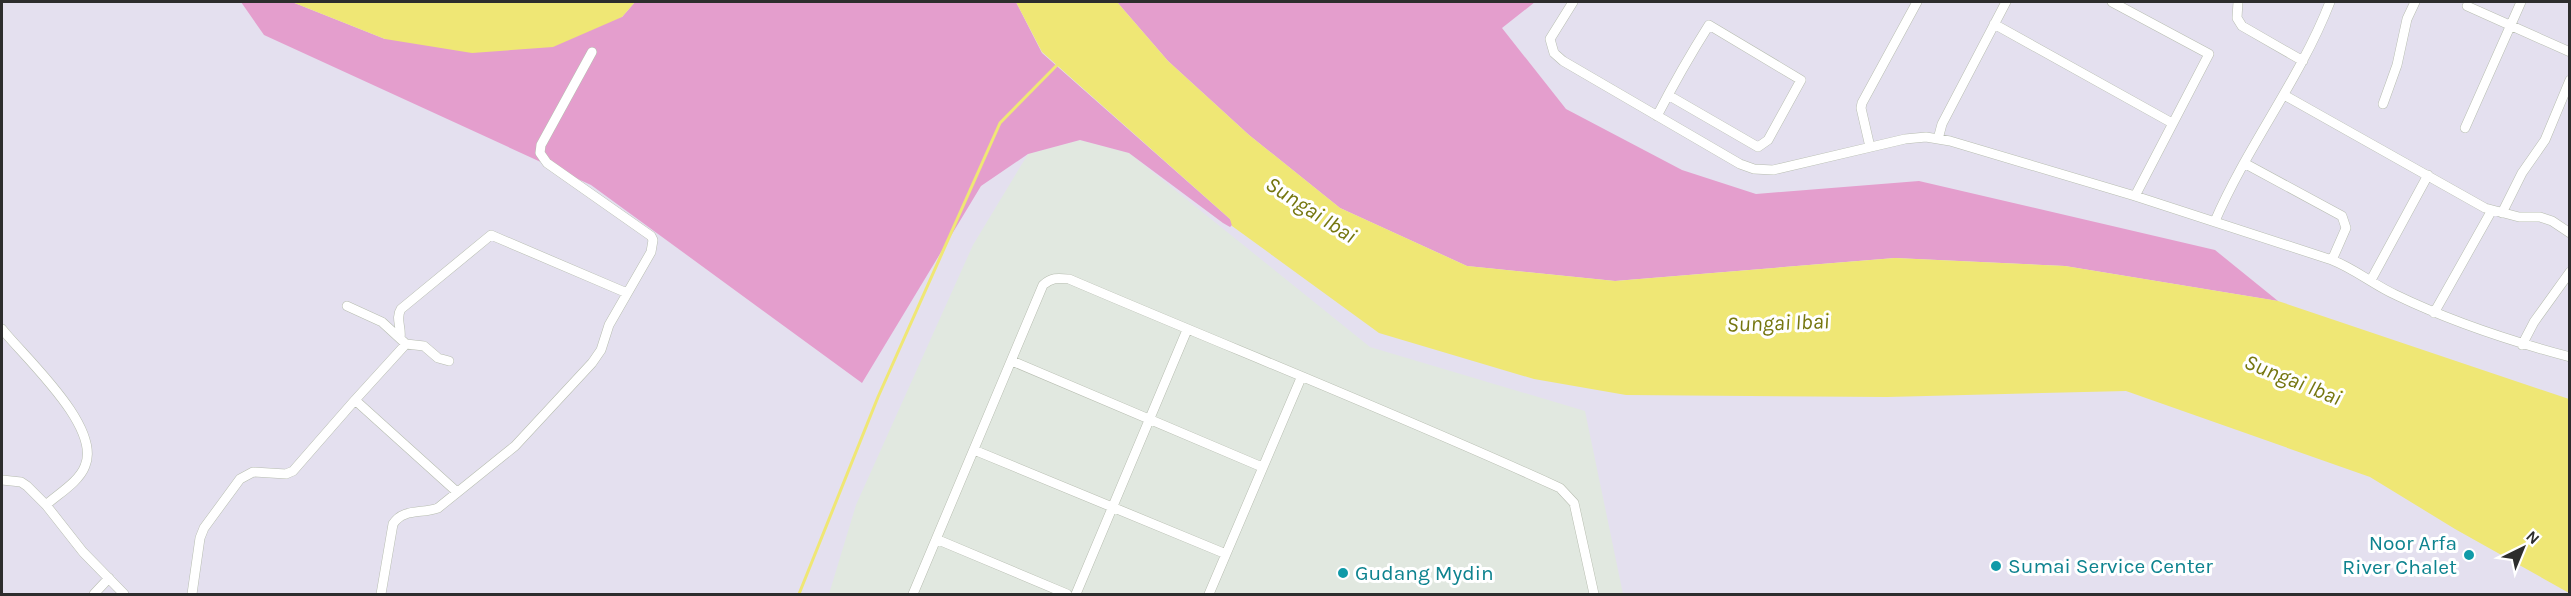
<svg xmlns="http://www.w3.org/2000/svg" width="2571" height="596" viewBox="0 0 2571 596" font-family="Karla,sans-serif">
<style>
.industrial{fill:#e1e8e0}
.green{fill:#e49ecd}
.water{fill:#efe775}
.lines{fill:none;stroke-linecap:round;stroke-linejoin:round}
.stream{stroke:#efe775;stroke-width:3}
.minor-casing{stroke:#b7bdb0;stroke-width:10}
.minor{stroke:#fff;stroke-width:9}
.culture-dot{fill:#0f9aa8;stroke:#fff;stroke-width:2}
.labels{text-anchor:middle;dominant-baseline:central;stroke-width:6;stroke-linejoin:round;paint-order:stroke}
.culture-label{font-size:21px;fill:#0d838f;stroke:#fff;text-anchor:start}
.water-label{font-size:22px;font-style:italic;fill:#75760f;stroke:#fff}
</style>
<rect width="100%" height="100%" fill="#e4e0ef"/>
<path class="industrial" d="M1080 140 1129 153 1370 347 1585 411 1623 594H829L856 505 973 245 1028 154Z"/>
<path class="green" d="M241 2H292L385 39 622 17 635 2H1016L1042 53 1230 219 1233 224 1230 227 1223 223 1129 153 1080 140 1028 154 981 186 862 383 591 185 264 35Z
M1117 2H1535L1502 28 1566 109 1682 170 1756 194 1919 181 2215 250 2278 301 2065 266 1895 258 1615 281 1467 266 1340 208 1249 135 1168 61Z"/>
<path class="water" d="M292 2H635L622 17 553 47 472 53 385 39Z
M1016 2H1117L1168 61 1249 135 1340 208 1467 266 1615 281 1895 258 2065 266 2278 301 2569 399V593L2455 529 2370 477 2126 391 1887 397 1626 395 1534 379 1379 333 1232 226 1230 219 1042 52Z"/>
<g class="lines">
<path class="stream" d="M799 594 878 397 1000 123 1058 64"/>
<defs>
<path id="minor" d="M1573 2 1550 39 1554 53 1563 61 1740 164 1754 169 1773 170 1905 139 1926 137 1950 141 2135 196 2332 260C2355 269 2374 285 2396 295 2452 322 2510 341 2570 357
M2112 2 2209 54 2135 196
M2238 2 2237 18 2242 26 2303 61
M2467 6 2570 52
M1994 24 2172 123
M2284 95 2485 208 2519 217H2540L2552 221 2570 233
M2383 104 2397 65 2407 19 2415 2
M1657 116C1673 85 1690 55 1709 25L1801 80 1768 140 1758 147 1668 95
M2465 128 2521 2
M1938 139 1942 124 2006 2
M1870 147 1861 108 1862 103 1917 2
M2244 163 2342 216 2346 228 2332 260
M2502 213 2522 173 2545 140 2570 80
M2215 221C2248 145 2300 79 2330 2
M2371 280 2428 175
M347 306 382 322 406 344 424 346 438 358 449 361
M2434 313 2492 210
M2 329C25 358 102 427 85 466 79 482 58 494 46 505
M400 338C402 328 395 318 401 309L491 235 627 293
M2522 345 2534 322 2570 272
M1012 361 1262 467
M355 400 406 344
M974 450 1226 554
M2 480 21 482 27 486 46 505 83 552 124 594
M936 539 1067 594
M94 594 109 578
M192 594 200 538 204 528 240 479 253 472 286 474 293 471 355 400 457 492
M381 594 393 524C403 508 422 514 438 508L515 446 592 363 601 350 609 325 651 252 653 240 651 236 547 163 540 153 541 145 592 52
M913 594 1043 285C1052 277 1058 278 1069 279 1233 349 1398 414 1560 488L1574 503 1594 594
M1076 594 1187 330
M1209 594 1301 378"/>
</defs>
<use href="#minor" class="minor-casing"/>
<use href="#minor" class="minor"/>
</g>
<g class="culture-dot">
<circle cx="2469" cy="555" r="6"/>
<circle cx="1996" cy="566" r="6"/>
<circle cx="1343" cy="573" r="6"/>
</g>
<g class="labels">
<g class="culture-label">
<text x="2457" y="543" text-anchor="end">Noor Arfa<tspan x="2457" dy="24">River Chalet</tspan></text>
<text x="2008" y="566">Sumai Service Center</text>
<text x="1355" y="573">Gudang Mydin</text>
</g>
<g class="water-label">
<text transform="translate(1311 210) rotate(33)">Sungai Ibai</text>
<text transform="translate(1778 323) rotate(-2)">Sungai Ibai</text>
<text transform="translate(2293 380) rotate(22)">Sungai Ibai</text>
</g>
</g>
<rect width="2571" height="596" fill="none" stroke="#2d2d2d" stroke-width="6"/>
<g transform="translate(2523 548) rotate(43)" stroke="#ffffff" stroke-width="4.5" paint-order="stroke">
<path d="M0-4.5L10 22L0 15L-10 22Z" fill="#2d2d2d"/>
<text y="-9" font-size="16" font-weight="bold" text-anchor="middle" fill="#2d2d2d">N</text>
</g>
</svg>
